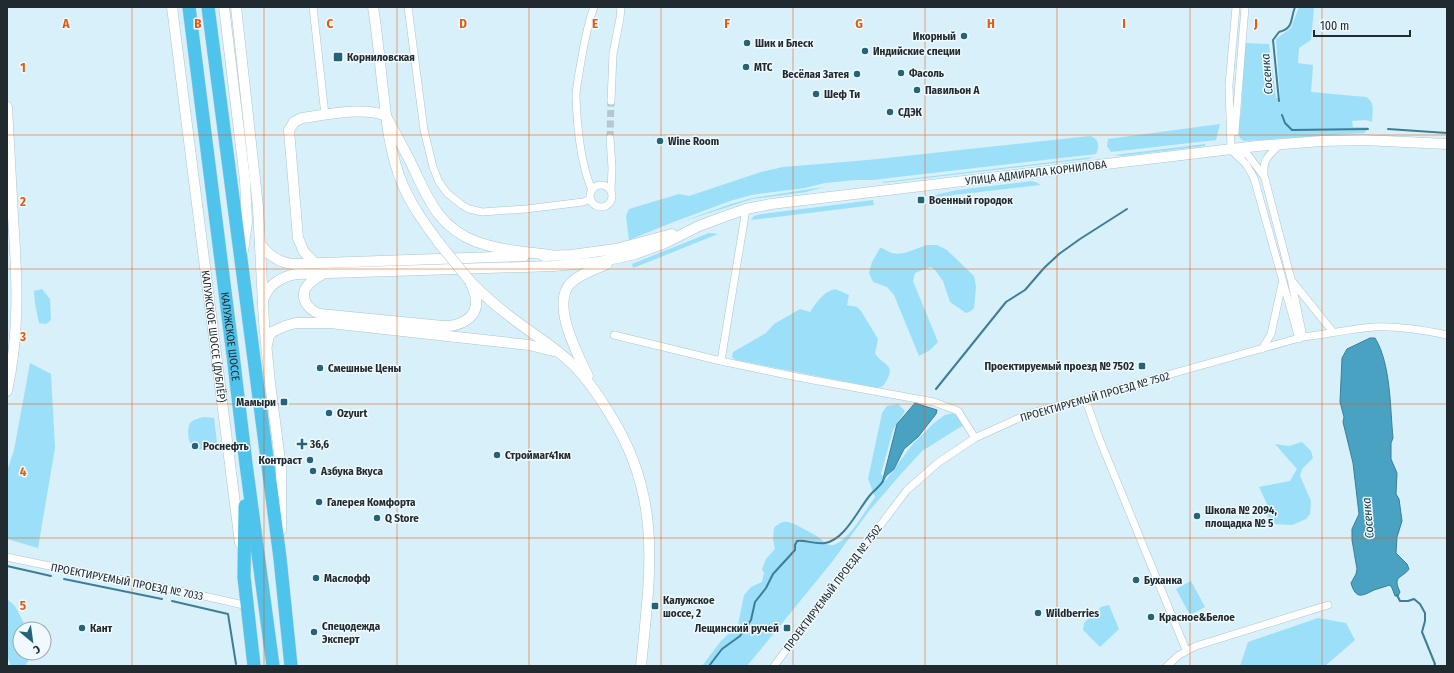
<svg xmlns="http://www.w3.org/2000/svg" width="1454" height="673" viewBox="0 0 1454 673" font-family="'Fira Sans Condensed',sans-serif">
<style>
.green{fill:#9cdff9}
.water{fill:#49a2c2;stroke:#3d7e96}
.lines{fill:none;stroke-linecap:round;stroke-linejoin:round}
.stream{stroke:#3d7e96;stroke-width:2}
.street-tunnel{stroke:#b3c8d1;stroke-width:7;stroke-dasharray:7 3.5;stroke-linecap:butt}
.street-casing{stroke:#acc5cf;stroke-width:8}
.secondary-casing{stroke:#acc5cf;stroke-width:11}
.highway-casing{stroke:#d3d4d5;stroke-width:14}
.street{stroke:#fff;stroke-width:7}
.secondary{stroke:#fff;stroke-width:10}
.highway{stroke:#4ec3ec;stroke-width:13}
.secondary-bridge-casing{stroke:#acc5cf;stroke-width:11;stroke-linecap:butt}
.secondary-bridge{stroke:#fff;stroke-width:10}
.grid{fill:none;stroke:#e8590c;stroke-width:1;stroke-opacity:0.55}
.poi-dot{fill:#256379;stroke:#f0fafe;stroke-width:1.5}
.labels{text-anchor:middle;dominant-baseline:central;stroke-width:3;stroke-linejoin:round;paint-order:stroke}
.poi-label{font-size:11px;font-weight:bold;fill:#212a2e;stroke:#f0fafe;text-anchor:start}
.street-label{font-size:11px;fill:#212a2e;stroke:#f0fafe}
.water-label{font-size:12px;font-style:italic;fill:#103947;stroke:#f0fafe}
.grid-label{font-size:13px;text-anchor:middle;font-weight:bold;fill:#e8590c;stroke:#f0fafe;stroke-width:3;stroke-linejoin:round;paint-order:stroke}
</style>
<rect width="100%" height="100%" fill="#d7f0fa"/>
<path class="green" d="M1299 7H1314L1311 40 1299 48 1298 63 1313 65 1311 92 1366 97C1376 103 1372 112 1372 122L1366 120 1352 121 1353 127H1368L1367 130 1364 133 1244 141 1240 138 1236 129 1241 114 1245 43 1269 44 1276 98H1280L1276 39 1291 28Z
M1220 124 1216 140 1111 152 1107 146 1108 139Z
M1090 136C1099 138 1100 147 1096 154L872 180H855L825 183 805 188 751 195 730 201 671 223 629 240 626 216 629 209 679 194 689 196 761 172 783 167 868 160Z
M1205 144V146L1122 156 1114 155Z
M1093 157 1088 159 883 183V182Z
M1032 181 1038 183 1040 185 936 197 935 195 957 190Z
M824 187 806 192 752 199 678 223 731 204 752 198Z
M873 200 874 205 751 220 754 216 761 214Z
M709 233 718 234 633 268 632 264Z
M927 245H937L947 250 974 276 976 287 974 308 971 311 966 313 950 302 943 281 935 270 931 267 922 270 915 273 913 281 938 342 930 350 919 356 894 295 887 287 873 282 869 273 872 262 880 248C885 248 887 252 892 253 903 256 917 248 927 245Z
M42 289 50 299 51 320 46 324 39 323 35 304 34 291Z
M835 289 849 295 847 305 857 307 861 311 878 339 875 354C885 367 898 364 883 386L878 388 736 360 732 357 733 352 766 333 774 324 800 309 810 312C817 302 823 292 835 289Z
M30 363 51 374 55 448 38 548 7 539V471L14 450Z
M898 404 905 411 893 430 881 474 886 480 912 445 934 423 945 415 953 413 965 424 922 451 901 474 869 511 832 562 747 666H702L721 641 738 625 744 595 751 587 762 582 764 573 762 569 766 559 775 549 773 539 774 528C778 524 782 521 788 522 792 522 814 534 818 537 824 541 828 548 836 544 851 537 865 511 875 497L868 479 882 413 887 406Z
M204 417 214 418 218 451C211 450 201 450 195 448 187 445 186 426 192 421 195 419 200 418 204 417Z
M1302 442 1311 451 1313 458 1302 469 1300 476 1311 501 1310 514 1306 519 1292 525 1272 524 1268 518 1267 504 1259 487 1290 481 1297 469 1275 444 1289 446Z
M1191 581 1205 607 1190 615 1176 589Z
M7 599 15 606 27 629H20V653H33L25 666H11L7 657Z
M1109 605 1119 629 1100 647 1083 630 1084 623 1101 607Z
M1318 618 1346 623 1355 640 1325 666H1240L1248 642Z"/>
<path class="water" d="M1370 338H1375C1391 364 1390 408 1393 438L1391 443V459L1397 473 1396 494 1399 499 1402 521 1397 537 1396 553 1407 564 1409 569C1402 579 1392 575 1400 592L1398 596H1395L1392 588 1390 585C1385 587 1379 588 1374 590 1362 596 1356 600 1351 583L1356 574 1357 569 1352 540V529L1359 514 1353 463 1343 422 1344 417 1340 402 1342 358 1347 349Z
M915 403 937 410 936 414 918 437 904 449 894 469 886 476 882 483 897 424Z"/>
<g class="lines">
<path class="stream" d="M1279 101 1273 40 1279 32C1294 28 1290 20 1295 7
M1282 115 1285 123 1292 130 1368 129
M1388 129 1447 133
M936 389 1006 302 1025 290 1044 268 1059 254 1080 239 1127 209
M7 566 51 576
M64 579 162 599
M1397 595 1400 601H1408L1414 599 1420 604 1425 613V621L1422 632 1435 664 1434 666
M172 601 228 614 236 664
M709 666 722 649 740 636 751 620 755 602 766 588 773 574 795 550V545L797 541C804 539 815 545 825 543 845 540 858 509 871 494 875 490 880 486 883 481"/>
<path class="street-tunnel" d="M610 138 611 101"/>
<defs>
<path id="street" d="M313 7 325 115
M408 7 424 130 433 167 439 182 447 193 462 205 469 209 482 212 526 209 583 202 591 199
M1236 7 1229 85 1231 150 1246 164 1254 178 1299 339
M611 101 613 54 620 18 621 7
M1235 132 1245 7
M610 138 612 168 611 191
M1279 145C1268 157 1263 158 1264 175L1291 279 1303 337
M1235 149 1248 155 1263 175
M590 196a11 11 0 1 1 22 0a11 11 0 1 1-22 0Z
M592 190C581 165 577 124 576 97 576 89 578 81 579 73 583 51 586 28 594 7
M1292 281 1333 332
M614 335 721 361 797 377 934 402 958 411 975 438
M1262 349 1271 334 1282 284
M721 361 746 209
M1085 398 1099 438 1186 650
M7 557C87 575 168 586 247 606
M774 666 907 490 939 462 975 438 1028 414 1303 337C1327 334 1350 329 1374 327 1398 326 1423 330 1447 335
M1167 666 1179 655 1196 646 1328 605"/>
<g id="secondary">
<path id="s1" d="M172 7 240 543"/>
<path d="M224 7 245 180 247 222 243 251"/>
<path d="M236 7 258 207 264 323 270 383 281 468V530"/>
<path d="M373 7C378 37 380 67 384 98 387 127 391 156 402 183 411 205 425 224 439 243"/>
<path d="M7 107C9 144 11 180 13 217 17 275 20 333 7 391"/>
<path d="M260 244C269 256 279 263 294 264L524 256"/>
<path d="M544 256 571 255 616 249 672 234"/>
<path d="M315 263 304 252 298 238 289 130 294 122 302 118C325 115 365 106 386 116 394 131 402 145 409 159 427 195 436 227 477 242 500 250 526 252 550 255"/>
<path d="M323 274C318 277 312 280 308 285 298 297 308 310 320 314L443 326C459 327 478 318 476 300 476 294 473 289 471 284"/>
<path d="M470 281C485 297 502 311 520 324 536 336 554 347 569 361 586 376 599 396 611 416 663 499 650 574 641 666"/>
<path d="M263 301C267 285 282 276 297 274L553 266 599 262 635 254 665 243 699 226 723 217 746 209 771 204 1257 146 1322 141 1364 140 1447 144"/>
<path d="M267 345 269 336 272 332 285 326 296 323H330L529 345 553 351"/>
<path d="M588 376C578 355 552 307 569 285 577 275 595 269 607 264"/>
</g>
<g id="highway">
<path id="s2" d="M189 7 233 355 246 464 273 666"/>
<path d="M208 7 280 558 291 666"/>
<path d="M245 506 244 577 254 666"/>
</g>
</defs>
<use href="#street" class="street-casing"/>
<use href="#secondary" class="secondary-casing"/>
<use href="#highway" class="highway-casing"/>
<use href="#street" class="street"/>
<use href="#secondary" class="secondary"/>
<use href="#highway" class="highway"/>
<defs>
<path id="secondary-bridge" d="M439 243 470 281"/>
</defs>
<use href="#secondary-bridge" class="secondary-bridge-casing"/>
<use href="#secondary-bridge" class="secondary-bridge"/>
</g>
<path class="grid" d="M132 7V666M264 7V666M397 7V666M529 7V666M661 7V666M793 7V666M925 7V666M1057 7V666M1190 7V666M1322 7V666M7 135H1447M7 269H1447M7 404H1447M7 538H1447"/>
<g class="poi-dot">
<circle cx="964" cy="36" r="4"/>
<circle cx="747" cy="43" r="4"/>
<circle cx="865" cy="51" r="4"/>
<rect x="333" y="52" width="10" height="10" rx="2"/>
<circle cx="746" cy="67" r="4"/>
<circle cx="901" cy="73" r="4"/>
<circle cx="857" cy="74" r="4"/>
<circle cx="917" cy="90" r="4"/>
<circle cx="816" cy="94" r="4"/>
<circle cx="890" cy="112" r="4"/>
<circle cx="660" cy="141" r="4"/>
<rect x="917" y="196" width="8" height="8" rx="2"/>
<rect x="1138" y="362" width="8" height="8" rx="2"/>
<circle cx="320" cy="368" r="4"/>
<rect x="280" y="398" width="8" height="8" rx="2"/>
<circle cx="329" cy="413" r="4"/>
<path d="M300 438h4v4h4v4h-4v4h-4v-4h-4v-4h4z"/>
<circle cx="195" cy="446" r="4"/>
<circle cx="497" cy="455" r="4"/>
<circle cx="310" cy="460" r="4"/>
<circle cx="313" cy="471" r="4"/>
<circle cx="319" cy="502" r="4"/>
<circle cx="1197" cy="516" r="4"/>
<circle cx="377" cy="518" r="4"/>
<circle cx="316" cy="578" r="4"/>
<circle cx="1136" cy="580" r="4"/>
<rect x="651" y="602" width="8" height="8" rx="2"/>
<circle cx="1038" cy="613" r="4"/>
<circle cx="1151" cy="617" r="4"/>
<circle cx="82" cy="628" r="4"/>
<rect x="783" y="624" width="8" height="8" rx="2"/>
<circle cx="314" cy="632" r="4"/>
</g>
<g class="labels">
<g class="poi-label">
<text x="956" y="36" text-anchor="end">Икорный</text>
<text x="755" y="43">Шик и Блеск</text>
<text x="873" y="51">Индийские специи</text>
<text x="347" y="57">Корниловская</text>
<text x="754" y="67">МТС</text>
<text x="909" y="73">Фасоль</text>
<text x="849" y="74" text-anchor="end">Весёлая Затея</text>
<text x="925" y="90">Павильон А</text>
<text x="824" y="94">Шеф Ти</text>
<text x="898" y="112">СДЭК</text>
<text x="668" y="141">Wine Room</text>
<text x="929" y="200">Военный городок</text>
<text x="1134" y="366" text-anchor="end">Проектируемый проезд № 7502</text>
<text x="328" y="368">Смешные Цены</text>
<text x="276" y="402" text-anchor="end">Мамыри</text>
<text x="337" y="413">Ozyurt</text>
<text x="310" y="444">36,6</text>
<text x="203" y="446">Роснефть</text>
<text x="505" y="455">Строймаг41км</text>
<text x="302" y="460" text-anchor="end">Контраст</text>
<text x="321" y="471">Азбука Вкуса</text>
<text x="327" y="502">Галерея Комфорта</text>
<text x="1205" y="510">Школа № 2094,<tspan x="1205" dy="13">площадка № 5</tspan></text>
<text x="385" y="518">Q Store</text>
<text x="324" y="578">Маслофф</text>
<text x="1144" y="580">Буханка</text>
<text x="663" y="600">Калужское<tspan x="663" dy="13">шоссе, 2</tspan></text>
<text x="1046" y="613">Wildberries</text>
<text x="1159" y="617">Красное&amp;Белое</text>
<text x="322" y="626">Спецодежда<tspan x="322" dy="13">Эксперт</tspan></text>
<text x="90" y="628">Кант</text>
<text x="779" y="628" text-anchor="end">Лещинский ручей</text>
</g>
<g class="street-label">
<text transform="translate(1036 173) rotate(-7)">УЛИЦА АДМИРАЛА КОРНИЛОВА</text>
<text stroke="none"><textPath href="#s1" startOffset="332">КАЛУЖСКОЕ ШОССЕ (ДУБЛЁР)</textPath></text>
<text stroke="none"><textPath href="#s2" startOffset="332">КАЛУЖСКОЕ ШОССЕ</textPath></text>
<text transform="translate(1095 397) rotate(-16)">ПРОЕКТИРУЕМЫЙ ПРОЕЗД № 7502</text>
<text transform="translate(127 582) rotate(11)">ПРОЕКТИРУЕМЫЙ ПРОЕЗД № 7033</text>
<text transform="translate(833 588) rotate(-53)">ПРОЕКТИРУЕМЫЙ ПРОЕЗД № 7502</text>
</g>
<g class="water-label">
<text transform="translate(1267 74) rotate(-95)">Сосенка</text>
<text transform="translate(1368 518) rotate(-95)">Сосенка</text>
</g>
</g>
<g class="grid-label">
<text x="66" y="28">A</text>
<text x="198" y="28">B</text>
<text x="330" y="28">C</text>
<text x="463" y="28">D</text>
<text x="595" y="28">E</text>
<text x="727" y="28">F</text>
<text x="859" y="28">G</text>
<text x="991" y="28">H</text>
<text x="1124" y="28">I</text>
<text x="1256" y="28">J</text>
<text x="23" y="72">1</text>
<text x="23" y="206">2</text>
<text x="23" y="341">3</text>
<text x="23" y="476">4</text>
<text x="23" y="610">5</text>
</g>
<rect width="1454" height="673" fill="none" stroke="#212a2e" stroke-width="16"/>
<g transform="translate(32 641) rotate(151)"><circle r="19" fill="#f0fafe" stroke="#9da7ab"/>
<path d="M0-3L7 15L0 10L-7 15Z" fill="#256379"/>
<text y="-6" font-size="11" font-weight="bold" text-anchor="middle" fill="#212a2e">С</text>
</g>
<path d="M1314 30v6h96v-6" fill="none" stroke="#212a2e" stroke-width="2"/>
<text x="1320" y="30" font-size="12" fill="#212a2e" stroke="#f0fafe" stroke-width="3" paint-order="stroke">100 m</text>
</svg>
